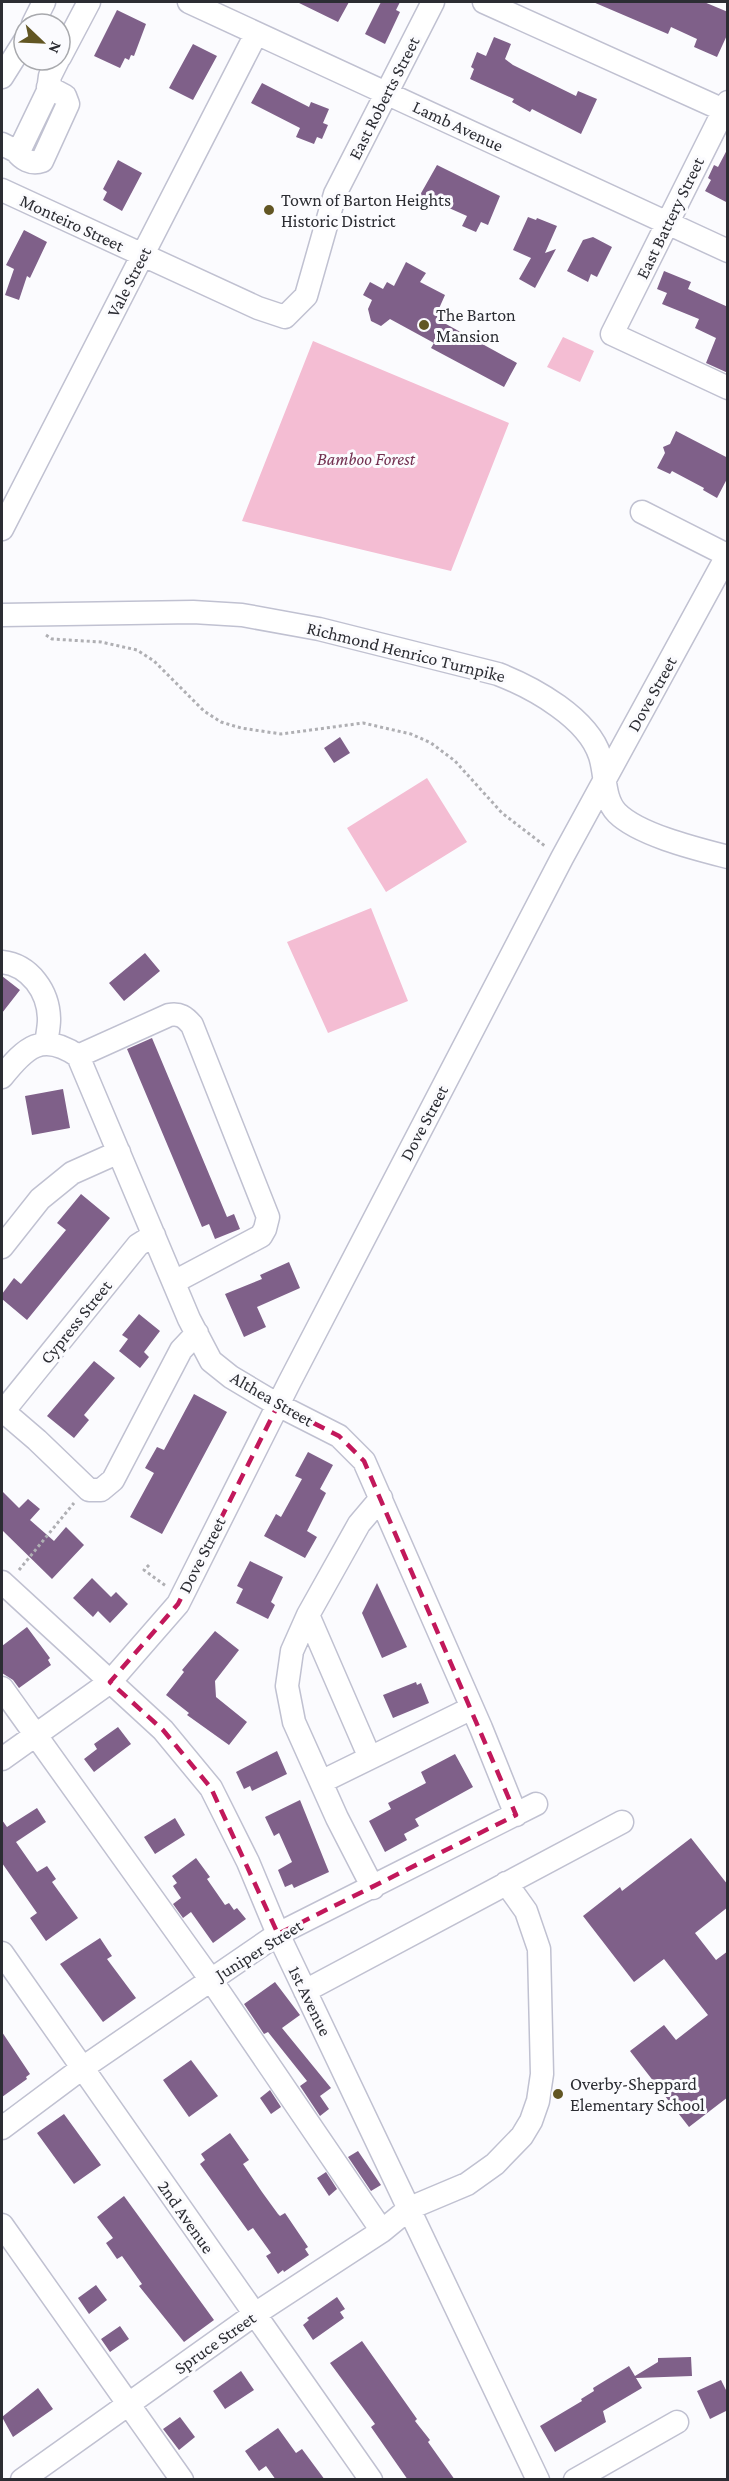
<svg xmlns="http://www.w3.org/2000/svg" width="729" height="2481" viewBox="0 0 729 2481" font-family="'Crimson Pro',serif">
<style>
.green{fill:#f4bdd3}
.building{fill:#7f6089}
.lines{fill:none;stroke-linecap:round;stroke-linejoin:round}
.minor-casing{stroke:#c0c1d1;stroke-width:25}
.path{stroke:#afafb3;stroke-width:3;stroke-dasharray:3 3;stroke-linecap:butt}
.minor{stroke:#fff;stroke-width:22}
.marked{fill:none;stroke:#c2185b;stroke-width:4.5;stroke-dasharray:12 8;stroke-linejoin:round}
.poi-dot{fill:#625623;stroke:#fbfbfe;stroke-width:2}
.labels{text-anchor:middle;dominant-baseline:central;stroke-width:6;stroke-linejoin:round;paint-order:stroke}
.street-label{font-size:18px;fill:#2c2d33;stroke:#fbfbfe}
.poi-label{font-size:18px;fill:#2c2d33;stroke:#fbfbfe;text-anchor:start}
.park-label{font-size:18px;font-style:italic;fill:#733050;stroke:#fbfbfe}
</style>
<rect width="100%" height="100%" fill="#fbfbfe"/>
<path class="green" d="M563 337 594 351 580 382 547 367Z
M313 341 509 423 451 571 242 521Z
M427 778 467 842 386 892 347 828Z
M371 908 408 1001 328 1033 287 942Z"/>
<path class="building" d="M297 2H349L338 22Z
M381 2H400L396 10 400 12 385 44 365 34Z
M593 2H704L728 12V33L717 57 694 47 697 39 671 27 668 34Z
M117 10 146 24 134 56 131 55 129 60 125 58 120 68 94 56Z
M494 37 511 44 505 59 513 65 576 96 578 91 597 99 581 134 532 109 530 112 512 102 514 99 470 79 474 69 471 67 477 52 486 56Z
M193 44 217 56 193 100 169 88Z
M262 83 309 107 311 102 329 109 323 123 328 125 322 139 317 137 314 144 296 137 300 128 251 103Z
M728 148V203L705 191 711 180 708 178 714 165 718 167Z
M118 160 142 173 122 211 103 200 107 192 103 189Z
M437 165 500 196 488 225 481 222 476 232 462 226 467 216 440 204 439 207 423 200 425 197 420 195Z
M528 217 536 220 537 218 557 226 545 253 556 249 535 288 519 279 531 258 513 250Z
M24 230 47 242 30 278 27 276 19 300 5 295 14 269 6 265Z
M593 237 612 247 597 277 591 274 588 282 567 271 583 240Z
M406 262 426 273 420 282 445 295 437 313 449 319 446 324 517 363 504 387 431 348 434 343 390 319 381 326 371 321 368 309 372 300 363 295 370 282 383 289 387 282 394 286Z
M664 271 691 282 688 289 728 307V373L706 363 716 338 695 328 699 319 662 304 667 293 657 289Z
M676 431 728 458V477L717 498 703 490 704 488 672 471 670 474 657 468 665 453 663 447 670 444Z
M340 737 350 753 334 763 324 748Z
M145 953 160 971 124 1001 109 983Z
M2 976 20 990 2 1013Z
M152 1038 227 1217 234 1214 240 1229 215 1239 209 1224 202 1227 127 1049Z
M63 1089 70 1128 32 1135 25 1096Z
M81 1194 110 1218 27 1320 2 1299V1294L14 1278 21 1284 66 1230 57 1223Z
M289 1262 300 1288 257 1307 266 1327 244 1337 225 1294 262 1279 260 1275Z
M139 1314 160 1331 144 1352 149 1357 140 1368 119 1351 128 1339 122 1335Z
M94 1361 115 1378 84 1415 89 1420 74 1438 47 1416Z
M194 1394 227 1412 162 1534 130 1517 154 1473 145 1468 157 1447 164 1450Z
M308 1452 333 1465 320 1489 326 1493 307 1531 317 1537 305 1558 264 1536 276 1514 281 1517 302 1479 295 1476Z
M2 1491 19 1508 28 1499 40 1509 30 1520 54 1541 66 1527 84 1545 52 1579 2 1530Z
M250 1561 283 1577 271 1602 275 1605 268 1619 236 1603 243 1589 237 1586Z
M92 1578 111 1597 116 1592 128 1604 110 1623 98 1611 93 1617 73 1598Z
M377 1583 407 1647 382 1658 362 1613Z
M27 1627 50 1658 48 1660 51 1665 19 1688 13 1680 2 1673V1646Z
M215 1631 239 1650 215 1681 216 1697 247 1722 229 1745 187 1715 189 1713 166 1695 184 1672 182 1670Z
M416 1682 417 1685 421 1683 429 1703 393 1718 383 1695Z
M118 1727 131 1744 94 1772 84 1759 97 1749 94 1744Z
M277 1751 287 1774 252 1791 250 1786 244 1789 236 1772Z
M455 1754 473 1787 415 1819 419 1826 404 1834 407 1840 385 1852 369 1821 391 1809 388 1803 426 1783 421 1772Z
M300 1800 329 1872 294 1888 292 1884 285 1887 278 1870 292 1862 279 1833 274 1836 265 1817Z
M37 1808 46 1822 16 1842 37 1872 47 1866 56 1879 52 1882 78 1918 46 1941 30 1918 37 1913 2 1863V1820L7 1827Z
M175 1818 185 1835 155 1854 144 1837Z
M691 1838 728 1885V1907L695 1933 716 1960 728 1951V2097L689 2127 630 2051 664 2025 676 2040 708 2015 664 1959 634 1982 583 1916 620 1887 622 1891Z
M196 1858 210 1877 207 1879 225 1905 229 1903 234 1910 237 1908 246 1919 213 1943 191 1912 183 1918 173 1904 181 1898 173 1886 177 1883 172 1876Z
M100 1938 112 1956 107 1959 136 1998 103 2022 60 1964Z
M275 1982 300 2015 282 2028 331 2088 320 2096 329 2109 320 2116 300 2086 307 2081 268 2032 264 2034 244 2004Z
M2 2032 30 2074 26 2077 27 2079 2 2097Z
M191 2060 218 2096 189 2117 163 2080Z
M270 2090 281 2107 271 2114 260 2098Z
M64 2114 101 2165 74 2184 37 2133Z
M230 2133 249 2160 243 2164 262 2192 278 2214 280 2216 285 2213 308 2247 305 2249 309 2255 284 2272 283 2270 278 2274 266 2256 271 2253 253 2228 248 2231 200 2164 205 2160 201 2154Z
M358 2151 381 2185 371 2191 348 2157Z
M326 2172 337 2189 329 2196 317 2178Z
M124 2196 214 2320 184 2342 139 2286 142 2284 122 2256 117 2259 106 2243 113 2238 97 2217Z
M96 2285 107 2300 89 2314 78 2298Z
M337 2297 345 2309 340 2312 344 2318 313 2340 303 2325 309 2320 307 2318Z
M120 2326 129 2339 110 2352 101 2339Z
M362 2341 417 2419 415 2421 430 2440 428 2442 455 2480H408L371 2427 375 2424 330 2363Z
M691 2357 692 2376 636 2378 642 2388 603 2411 606 2422 555 2452 540 2426 582 2401 581 2399 594 2391 593 2388 629 2366 635 2376 658 2362V2358Z
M241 2371 254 2390 225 2409 213 2391Z
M721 2380 728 2394V2410L710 2419 697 2391Z
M38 2388 53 2409 13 2437 2 2417Z
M180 2417 195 2437 179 2450 163 2429Z
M278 2428 296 2453 302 2449 325 2480H276L266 2466 259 2471 245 2451Z"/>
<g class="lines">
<defs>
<path id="minor" d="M189 2 728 251
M484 2 728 112
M33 24 44 2
M60 57 89 2
M2 77 24 42
M728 102 612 334 728 388
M2 144 16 151 21 147 48 91 50 76 58 60
M16 151C22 159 31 165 42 161L68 104 65 96 48 87
M2 190 258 308 285 317 306 296 335 194 433 2
M642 512 727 555
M2 529 256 34
M2 615 193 612 242 615 319 629 498 674C534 688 588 718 600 756 606 774 603 799 617 813 639 835 697 849 728 857
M2 962C30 965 49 992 49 1020 49 1027 47 1036 46 1044
M78 1056 169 1015C180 1013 185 1017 192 1025L268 1217 265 1229 261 1236 174 1282
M2 1077C25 1048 42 1031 78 1056L189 1319 211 1361 231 1377 278 1405 339 1436 364 1461 481 1728 516 1815
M2 1247 40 1199 72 1173 119 1152
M2 1410 37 1440 89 1490H101L113 1480 181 1350 197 1333
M2 1413 138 1245 154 1235
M2 1582 163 1730 211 1788 248 1862 278 1934 538 2480
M308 1615 370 1758
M2 1688 211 1980 382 2231
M2 1759 110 1682 178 1604 289 1383 562 858 728 554
M321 1782 472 1708
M373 1888 337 1818 294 1722 287 1686 292 1651 308 1615 359 1524 381 1498
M2 1953 371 2480
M305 1991 622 1822
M2 2128 81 2069 278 1934 536 1804
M2 2225 182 2480
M22 2480 255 2314 382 2231 410 2208 467 2184 495 2164 522 2136 531 2121 538 2101 542 2074 539 1949 526 1911 506 1883
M575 2480 677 2422"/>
</defs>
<use href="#minor" class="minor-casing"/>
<path class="path" d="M46 635 52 639 101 642 137 650 154 661 204 711 221 722 241 728 281 734 363 723 411 734 431 743 455 761 502 813 545 846
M149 1565 144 1570 166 1586
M19 1570 74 1503"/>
<use href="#minor" class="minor"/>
</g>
<path class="marked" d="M278 1405 339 1436 364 1461 516 1815 278 1934 211 1788 163 1730 110 1682 178 1604Z"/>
<g class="poi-dot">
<circle cx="269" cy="210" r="6"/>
<circle cx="424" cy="325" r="6"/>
<circle cx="558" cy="2094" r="6"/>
</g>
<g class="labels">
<g class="street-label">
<text transform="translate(384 98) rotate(-63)">East Roberts Street</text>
<text transform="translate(458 126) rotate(25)">Lamb Avenue</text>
<text transform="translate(670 218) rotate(-64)">East Battery Street</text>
<text transform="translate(72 223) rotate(25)">Monteiro Street</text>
<text transform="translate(129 282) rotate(-63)">Vale Street</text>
<text transform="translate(406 652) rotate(14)">Richmond Henrico Turnpike</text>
<text transform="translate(652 694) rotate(-61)">Dove Street</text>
<text transform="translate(424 1123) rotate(-62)">Dove Street</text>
<text transform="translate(76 1322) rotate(-51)">Cypress Street</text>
<text transform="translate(272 1399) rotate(30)">Althea Street</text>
<text transform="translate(202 1555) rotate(-63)">Dove Street</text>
<text transform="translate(259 1950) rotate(-32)">Juniper Street</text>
<text transform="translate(310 2001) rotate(64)">1st Avenue</text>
<text transform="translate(186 2217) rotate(55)">2nd Avenue</text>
<text transform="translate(215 2343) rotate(-35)">Spruce Street</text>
</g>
<g class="poi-label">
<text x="281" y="200">Town of Barton Heights<tspan x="281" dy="21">Historic District</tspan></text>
<text x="436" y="315">The Barton<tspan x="436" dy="21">Mansion</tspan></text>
<text x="570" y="2084">Overby-Sheppard<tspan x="570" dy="21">Elementary School</tspan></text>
</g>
<g class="park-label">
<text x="366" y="459">Bamboo Forest</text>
</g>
</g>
<rect width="729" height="2481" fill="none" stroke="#2c2d33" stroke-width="6"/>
<g transform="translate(42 42) rotate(113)"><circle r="28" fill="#fbfbfe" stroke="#a8a9ad" stroke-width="1.5"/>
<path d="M0-4.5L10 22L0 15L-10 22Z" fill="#625623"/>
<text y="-9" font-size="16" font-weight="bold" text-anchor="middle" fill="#2c2d33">N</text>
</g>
</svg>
